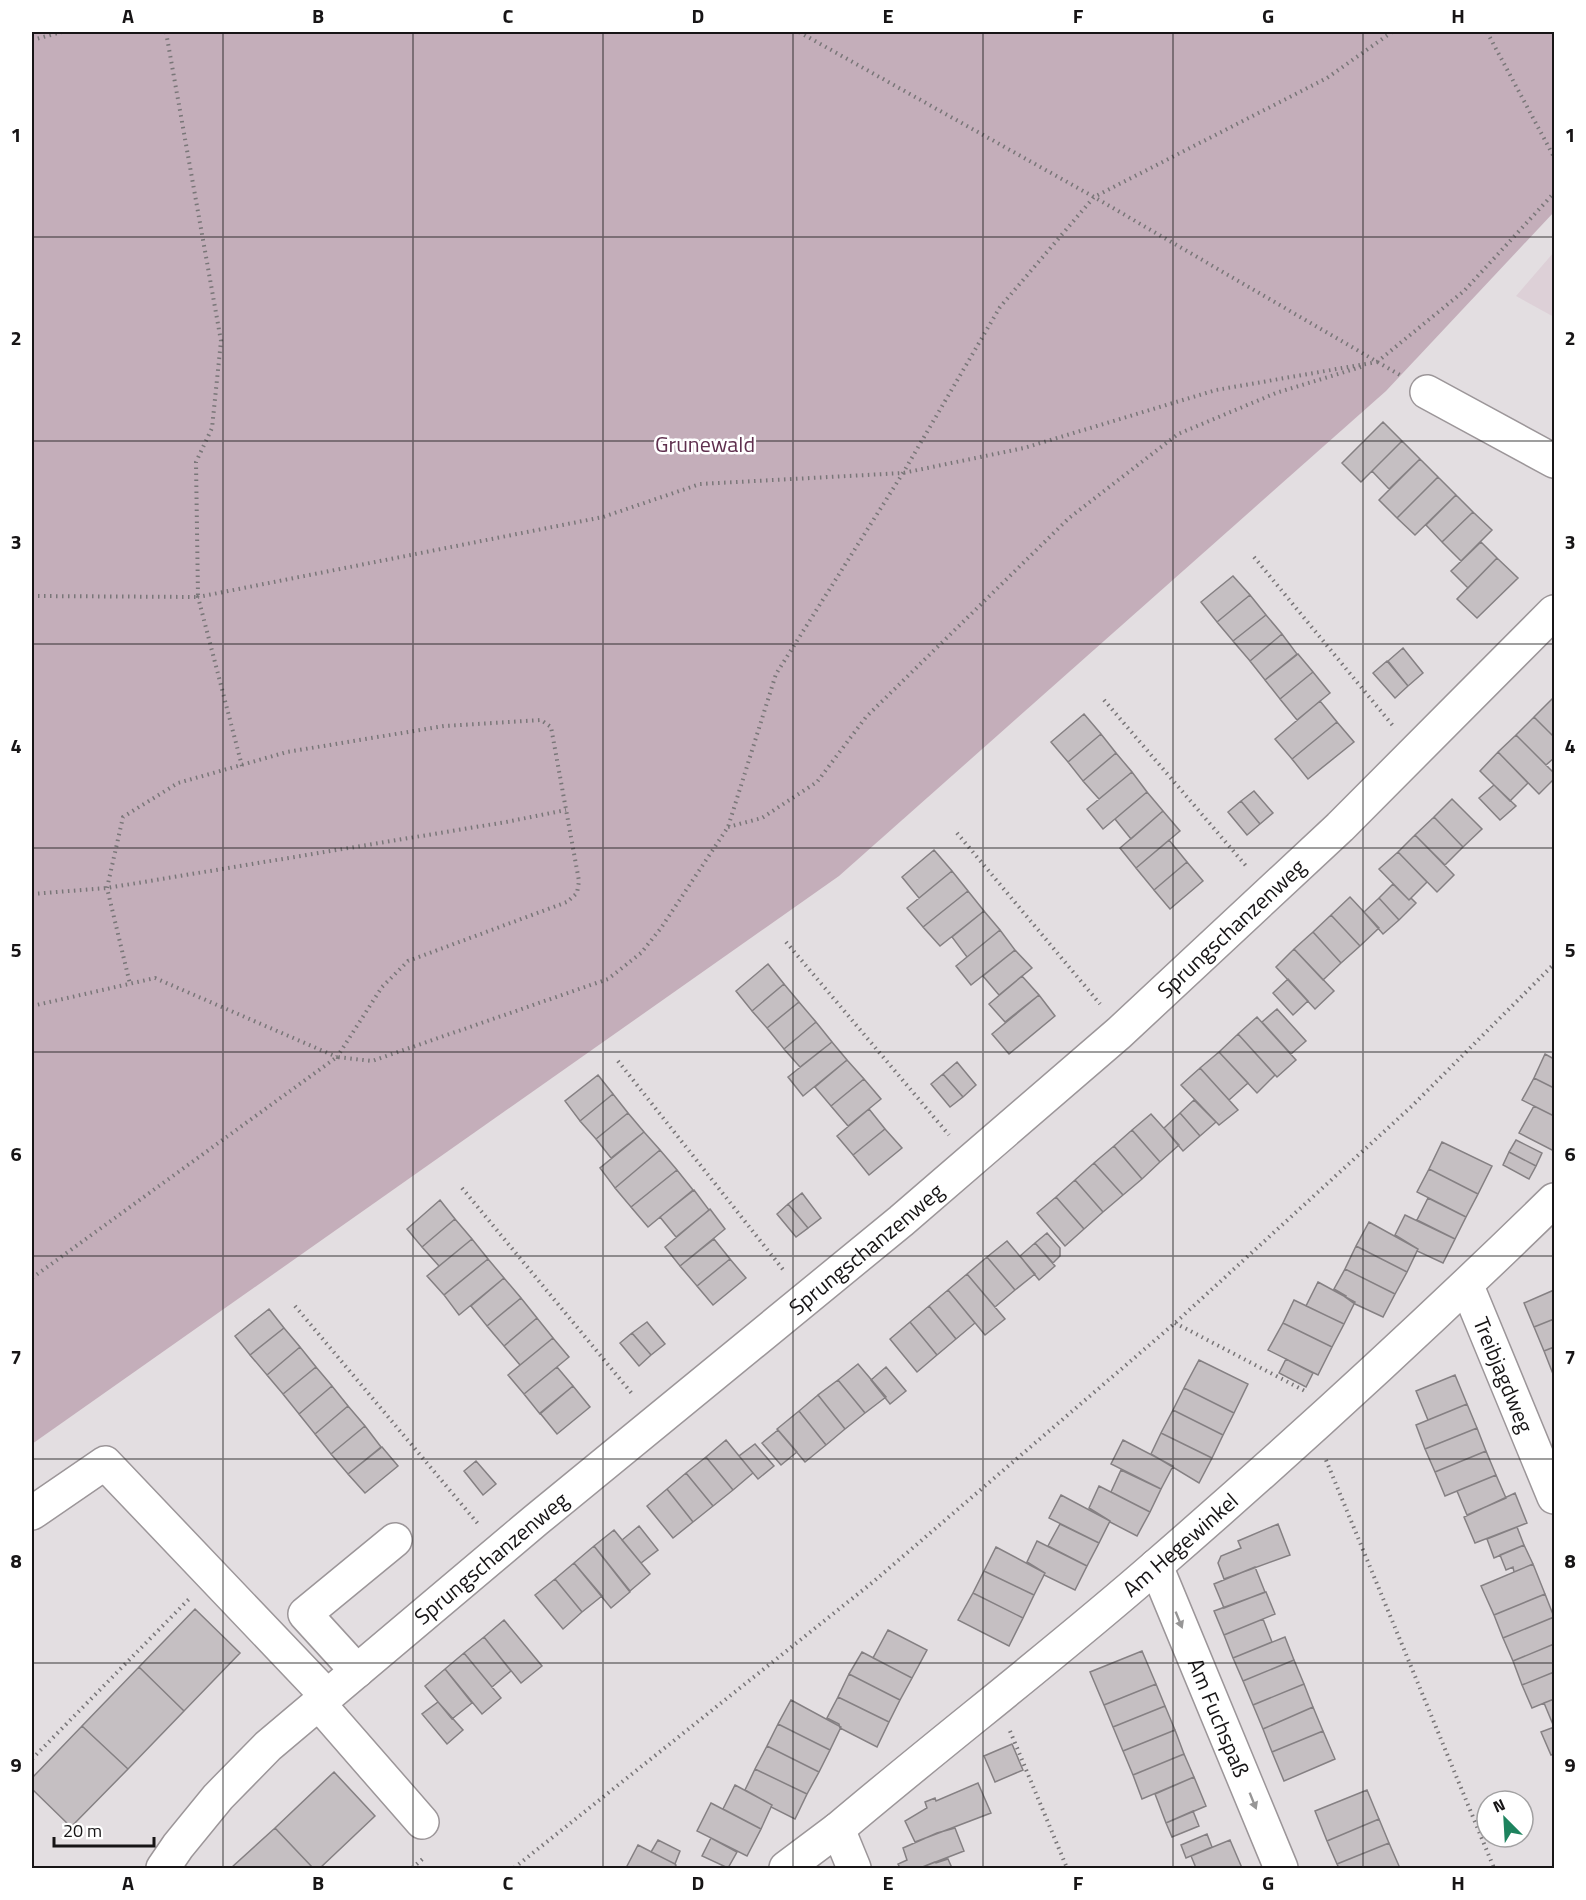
<svg xmlns="http://www.w3.org/2000/svg" width="1586" height="1900" viewBox="0 0 1586 1900" font-family="'Titillium Web',sans-serif">
<style>
.built{fill:#ddd0d7}
.green{fill:#c4aeba}
.building{fill:#c5bfc2;stroke:#858083;stroke-width:1.5}
.lines{fill:none;stroke-linecap:round;stroke-linejoin:round}
.minor-casing{stroke:#9c9699;stroke-width:36}
.path{stroke:#797678;stroke-width:4;stroke-dasharray:1.5 4.5;stroke-linecap:butt}
.minor{stroke:#fff;stroke-width:33}
.oneway{fill:#979696}
.grid{fill:none;stroke:#171516;stroke-width:1.5;stroke-opacity:0.55}
.labels{text-anchor:middle;dominant-baseline:central;stroke-width:5;stroke-linejoin:round;paint-order:stroke}
.park-label{font-size:22px;fill:#5f304e;stroke:#fff}
.street-label{font-size:22px;fill:#171516;stroke:#fff}
.neatline{fill:none;stroke:#171516;stroke-width:2}
.grid-label{font-size:20px;text-anchor:middle;font-weight:bold;fill:#171516}
</style>
<rect width="100%" height="100%" fill="#e3dee1"/>
<path class="built" d="M1554 252V317L1516 296Z"/>
<path class="green" d="M32 32H1554V212L1386 391 839 876 32 1444Z"/>
<path class="building" d="M1383 422 1402 441 1361 482 1342 463Z
M1402 441 1420 459 1389 489 1372 471Z
M1420 459 1438 477 1397 518 1379 500Z
M1438 477 1456 495 1415 535 1397 518Z
M1456 495 1473 512 1442 542 1426 525Z
M1473 512 1492 530 1461 561 1442 542Z
M1481 542 1497 558 1468 588 1451 571Z
M1497 558 1518 578 1477 618 1457 599Z
M1233 576 1250 595 1217 622 1201 602Z
M1250 595 1266 615 1233 641 1217 622Z
M1266 615 1282 634 1250 661 1233 641Z
M1282 634 1297 654 1265 680 1250 661Z
M1403 648 1423 673 1408 686 1388 661Z
M1298 654 1313 672 1280 699 1265 680Z
M1387 661 1408 686 1395 698 1373 673Z
M1313 672 1330 693 1297 720 1280 699Z
M1552 699 1554 701V737L1534 717Z
M1320 701 1337 722 1292 759 1275 739Z
M1084 714 1101 734 1068 762 1051 742Z
M1534 717 1554 737V758L1546 765 1516 735Z
M1337 722 1354 742 1308 779 1292 759Z
M1101 734 1116 753 1083 781 1068 762Z
M1516 735 1554 773V779L1539 794 1498 752Z
M1498 752 1528 783 1510 801 1480 771Z
M1116 753 1132 772 1099 799 1083 781Z
M1132 772 1147 792 1103 829 1087 809Z
M1494 785 1516 806 1500 820 1479 798Z
M1254 791 1273 813 1260 824 1241 801Z
M1147 792 1163 811 1131 839 1115 819Z
M1452 799 1482 829 1463 847 1434 817Z
M1241 801 1260 824 1247 835 1228 812Z
M1163 811 1180 831 1136 868 1120 848Z
M1434 817 1463 847 1445 865 1415 835Z
M1415 835 1454 875 1437 892 1398 852Z
M1169 840 1187 862 1154 890 1136 868Z
M934 850 952 871 919 898 902 877Z
M1398 852 1427 882 1409 900 1379 869Z
M1187 862 1203 881 1170 909 1154 890Z
M952 871 968 891 923 927 907 908Z
M1393 884 1409 900 1411 898 1416 903 1399 920 1379 898Z
M968 891 984 911 940 946 923 927Z
M1350 897 1379 928 1360 946 1331 915Z
M1379 898 1399 920 1383 934 1364 912Z
M984 911 1000 930 967 957 952 937Z
M1331 915 1360 946 1341 963 1313 932Z
M1000 930 1015 950 971 985 956 966Z
M1313 932 1341 963 1323 980 1294 949Z
M1294 949 1334 991 1315 1009 1276 967Z
M1015 950 1032 968 999 995 983 976Z
M768 964 784 984 752 1011 736 991Z
M1022 976 1039 995 1005 1022 989 1004Z
M1288 979 1308 1001 1293 1015 1273 993Z
M784 984 799 1002 767 1028 752 1011Z
M1039 995 1055 1016 1009 1054 992 1034Z
M799 1002 816 1022 784 1049 767 1028Z
M1277 1009 1306 1041 1291 1054 1262 1022Z
M1257 1017 1296 1060 1277 1077 1238 1034Z
M816 1022 832 1042 800 1067 784 1049Z
M1238 1034 1275 1075 1257 1093 1219 1052Z
M832 1042 847 1060 803 1096 788 1077Z
M1219 1052 1248 1083 1229 1100 1200 1068Z
M1545 1054 1554 1059V1088L1534 1078Z
M847 1060 864 1079 831 1106 815 1087Z
M957 1062 976 1085 963 1097 943 1074Z
M1200 1068 1238 1110 1219 1125 1181 1085Z
M943 1074 963 1097 950 1107 931 1084Z
M598 1075 613 1094 580 1121 565 1101Z
M1534 1078 1554 1088V1116L1522 1100Z
M864 1079 881 1099 848 1126 831 1106Z
M613 1094 628 1113 596 1139 580 1121Z
M1194 1100 1216 1122 1200 1136 1180 1113Z
M1534 1106 1554 1116V1151L1519 1133Z
M869 1109 885 1129 853 1155 837 1136Z
M628 1113 644 1132 611 1158 596 1139Z
M1180 1113 1200 1136 1183 1151 1164 1128Z
M1151 1114 1179 1145 1160 1162 1132 1130Z
M885 1129 902 1148 869 1175 853 1155Z
M1132 1130 1160 1162 1142 1179 1114 1146Z
M644 1132 660 1150 615 1188 600 1168Z
M1516 1140 1542 1153 1536 1166 1509 1152Z
M1442 1142 1492 1166 1478 1194 1429 1169Z
M1114 1146 1142 1179 1123 1195 1094 1163Z
M660 1150 677 1170 631 1207 615 1188Z
M1509 1152 1536 1166 1529 1179 1503 1165Z
M1094 1163 1123 1195 1103 1212 1075 1180Z
M1429 1169 1478 1194 1466 1217 1417 1192Z
M677 1170 693 1190 648 1227 631 1207Z
M1075 1180 1103 1212 1084 1229 1056 1197Z
M694 1190 709 1210 676 1237 660 1217Z
M802 1193 821 1218 808 1228 788 1204Z
M1056 1197 1084 1229 1065 1246 1037 1213Z
M1428 1198 1466 1217 1455 1239 1417 1220Z
M440 1200 455 1219 422 1247 407 1229Z
M788 1204 808 1228 796 1237 777 1214Z
M710 1209 725 1229 680 1266 665 1247Z
M1405 1215 1455 1239 1443 1263 1417 1251 1418 1249 1395 1235Z
M455 1219 472 1239 439 1266 422 1247Z
M1369 1222 1418 1249 1407 1272 1356 1246Z
M1047 1233 1060 1248V1256L1053 1263 1035 1243Z
M472 1239 488 1259 444 1295 427 1276Z
M714 1239 730 1259 697 1286 680 1266Z
M1007 1241 1035 1274 1015 1290 987 1257Z
M1035 1243 1055 1266 1039 1280 1020 1256Z
M1356 1246 1407 1272 1395 1294 1345 1269Z
M987 1257 1015 1290 995 1307 967 1274Z
M488 1259 504 1278 459 1315 444 1295Z
M730 1259 746 1278 713 1305 697 1286Z
M1345 1269 1395 1294 1383 1317 1355 1304 1345 1297 1346 1296 1334 1289Z
M967 1274 1005 1319 985 1335 948 1290Z
M504 1278 521 1298 487 1326 471 1306Z
M1318 1282 1355 1302 1344 1324 1306 1306Z
M948 1290 975 1323 956 1339 929 1306Z
M1554 1290V1319L1534 1327 1524 1303Z
M521 1298 537 1318 504 1346 487 1326Z
M1294 1300 1344 1324 1332 1347 1283 1323Z
M929 1306 956 1339 937 1355 910 1322Z
M269 1309 284 1328 250 1355 235 1336Z
M537 1318 553 1338 520 1365 504 1346Z
M1554 1319V1347L1544 1351 1534 1327Z
M647 1322 665 1344 651 1355 632 1333Z
M910 1322 937 1355 917 1372 890 1339Z
M1283 1323 1332 1347 1318 1375 1268 1350Z
M284 1328 300 1347 267 1375 250 1355Z
M632 1333 651 1355 639 1366 620 1343Z
M553 1338 569 1357 524 1394 508 1375Z
M300 1347 316 1367 283 1394 267 1375Z
M1554 1347V1373L1553 1374 1544 1351Z
M1286 1359 1313 1373 1306 1387 1279 1373Z
M1199 1360 1248 1384 1234 1413 1184 1388Z
M858 1364 886 1397 865 1413 838 1380Z
M316 1367 332 1386 299 1414 283 1394Z
M557 1367 573 1386 540 1414 524 1394Z
M886 1367 906 1391 890 1404 871 1380Z
M1455 1375 1467 1404 1428 1420 1416 1391Z
M838 1380 865 1413 845 1429 818 1395Z
M332 1386 348 1406 315 1434 299 1414Z
M573 1386 590 1407 557 1434 540 1413Z
M1184 1388 1234 1413 1223 1435 1173 1410Z
M818 1395 845 1429 826 1445 799 1411Z
M1467 1404 1477 1428 1425 1449 1416 1425Z
M348 1406 365 1426 331 1454 315 1434Z
M1173 1410 1223 1435 1212 1458 1161 1433Z
M799 1411 826 1445 805 1462 777 1429Z
M365 1426 381 1447 348 1474 331 1454Z
M1477 1428 1486 1451 1435 1472 1425 1449Z
M778 1430 797 1452 781 1465 762 1443Z
M1161 1433 1212 1458 1199 1483 1151 1454Z
M726 1440 753 1473 733 1490 706 1457Z
M1123 1440 1173 1466 1161 1489 1111 1464Z
M755 1444 774 1466 758 1479 739 1456Z
M382 1447 398 1466 365 1493 348 1474Z
M1486 1451 1496 1475 1445 1496 1435 1472Z
M706 1457 733 1490 713 1506 686 1473Z
M476 1461 496 1484 483 1495 464 1471Z
M1121 1470 1161 1489 1150 1512 1111 1492Z
M686 1473 713 1506 693 1522 667 1489Z
M1496 1475 1506 1498 1467 1515 1457 1491Z
M1099 1486 1150 1512 1137 1536 1110 1522V1521L1089 1508Z
M667 1489 693 1522 673 1538 647 1506Z
M1515 1493 1527 1523 1475 1543 1464 1517Z
M1061 1495 1110 1521 1099 1543 1049 1518Z
M1060 1524 1099 1543 1087 1566 1048 1546Z
M1278 1524 1290 1555 1224 1579 1218 1563 1221 1556 1241 1548 1238 1541Z
M639 1526 658 1550 641 1563 622 1540Z
M1517 1527 1524 1545 1494 1558 1487 1539Z
M614 1530 650 1574 630 1591 594 1546Z
M1037 1541 1087 1566 1075 1590 1044 1575 1045 1573 1027 1562Z
M1524 1545 1533 1564 1514 1572 1513 1567 1506 1570 1500 1555Z
M594 1546 630 1592 611 1608 574 1563Z
M996 1547 1045 1573 1034 1595 984 1571Z
M574 1563 602 1596 582 1612 555 1579Z
M1533 1564 1545 1594 1494 1615 1481 1586Z
M1255 1567 1265 1592 1224 1608 1214 1584Z
M984 1571 1034 1595 1023 1618 973 1593Z
M555 1579 582 1612 563 1629 535 1595Z
M1266 1592 1275 1614 1224 1635 1214 1611Z
M973 1593 1023 1618 1009 1646 958 1620Z
M1545 1594 1554 1617 1503 1638 1494 1615Z
M195 1609 240 1653 184 1711 139 1667Z
M1554 1617V1644L1513 1661 1503 1638Z
M1263 1619 1272 1642 1233 1658 1224 1635Z
M504 1620 542 1666 521 1683 484 1637Z
M888 1630 927 1650 912 1678 873 1658Z
M484 1637 511 1671 492 1687 464 1653Z
M1285 1637 1294 1660 1243 1681 1233 1658Z
M1554 1644V1672L1522 1685 1513 1661Z
M1142 1651 1156 1684 1104 1705 1090 1672Z
M862 1652 912 1678 900 1700 849 1674Z
M464 1653 501 1698 482 1714 445 1669Z
M1294 1660 1304 1684 1253 1705 1243 1681Z
M139 1667 184 1711 128 1769 82 1726Z
M445 1669 472 1703 452 1719 425 1686Z
M1554 1672V1699L1532 1708 1522 1685Z
M849 1674 900 1700 889 1722 838 1697Z
M1156 1684 1165 1706 1113 1727 1104 1705Z
M1304 1684 1313 1707 1263 1729 1253 1705Z
M838 1697 889 1722 877 1747 840 1728 839 1724 827 1718Z
M1554 1699V1727L1544 1703Z
M791 1700 841 1727 830 1750 778 1724Z
M438 1702 463 1730 447 1744 422 1714Z
M1165 1706 1175 1730 1123 1751 1113 1727Z
M1313 1707 1323 1731 1272 1752 1263 1729Z
M778 1724 830 1750 819 1772 767 1746Z
M82 1726 128 1769 71 1827 32 1789V1778Z
M1554 1727V1754L1551 1755 1541 1732Z
M1175 1730 1184 1754 1133 1775 1123 1751Z
M1323 1731 1335 1759 1284 1781 1272 1752Z
M1012 1744 1023 1770 995 1782 984 1756Z
M767 1746 819 1772 807 1794 755 1769Z
M1184 1754 1194 1777 1142 1799 1133 1775Z
M755 1769 807 1794 795 1819 771 1807 772 1805 745 1790Z
M334 1772 375 1816 320 1868H313L275 1828Z
M1194 1777 1206 1806 1166 1823 1155 1794Z
M978 1783 991 1813 915 1842 905 1821 927 1808 925 1802 935 1798 936 1801Z
M735 1785 772 1805 761 1829 723 1809Z
M1367 1790 1379 1819 1327 1841 1315 1811Z
M711 1803 761 1829 747 1856 697 1831Z
M1193 1811 1199 1826 1172 1837 1166 1823Z
M1379 1819 1389 1843 1337 1864 1327 1841Z
M275 1828 313 1868H231Z
M955 1828 964 1851 920 1868H900L898 1864 907 1860 903 1848 937 1833Z
M1207 1834 1212 1847 1186 1858 1181 1845Z
M711 1838 737 1852 728 1868 702 1856Z
M658 1840 680 1851 675 1864 651 1852Z
M1230 1840 1242 1868H1196L1191 1856Z
M1389 1843 1399 1866 1393 1868H1339L1337 1864Z
M638 1845 675 1864 676 1865 674 1868H626Z
M948 1859 952 1868H920L935 1862 936 1863Z"/>
<g class="lines">
<defs>
<g id="minor">
<path d="M1427 392 1554 461"/>
<path id="s1" d="M1467 1286 1554 1497"/>
<path d="M32 1513 105 1463 327 1696"/>
<path id="s2" d="M1156 1566 1281 1868"/>
<path d="M357 1671 305 1614 395 1540"/>
<path d="M319 1704 422 1822"/>
<path d="M838 1829 854 1868"/>
<path id="s3" d="M163 1868 178 1846 218 1797 268 1746 536 1520 901 1221 1119 1033 1340 827 1554 612"/>
<path id="s4" d="M786 1868 838 1829C943 1740 1052 1657 1156 1566 1292 1448 1425 1326 1554 1200"/>
</g>
</defs>
<use href="#minor" class="minor-casing"/>
<path class="path" d="M799 32 1094 197 1400 375
M1487 32 1554 157
M32 40 62 32
M1377 362 1464 291 1554 193
M1254 557 1394 727
M32 596 198 597 196 462 212 428 221 341 166 32
M1104 700 1247 867
M242 766 198 597 603 517 700 484 903 473 1024 448 1216 390 1377 362
M728 827 762 818 817 782 866 717 1069 518 1178 434 1276 393 1361 367
M957 833 1100 1004
M32 894 107 888 506 822 566 810
M786 942 949 1135
M32 1006 155 978 337 1057 382 987 408 961 567 902 577 893 579 881 551 727 541 720 444 726 287 752 178 783 123 817 107 888 130 984
M618 1061 785 1272
M462 1188 634 1396
M32 1278 337 1057 372 1061 608 979 641 953 661 928 728 827 776 674 903 473 1000 307 1094 197 1327 78 1392 32
M295 1306 479 1525
M1175 1323 1305 1391
M1326 1460 1494 1868
M1010 1731 1067 1868
M32 1759 190 1598
M412 1868 425 1857
M514 1868 873 1582 1175 1323 1412 1106 1554 964"/>
<use href="#minor" class="minor"/>
</g>
<defs><path id="oneway-solid" d="M-6-.8H1V-3.2L6.5 0L1 3.2V.8H-6Z" transform="scale(1.5)"/></defs>
<g class="oneway">
<use href="#oneway-solid" transform="translate(1179 1620) rotate(68)"/>
<use href="#oneway-solid" transform="translate(1253 1801) rotate(68)"/>
</g>
<path class="grid" d="M223 32V1868M413 32V1868M603 32V1868M793 32V1868M983 32V1868M1173 32V1868M1363 32V1868M32 237H1554M32 441H1554M32 644H1554M32 848H1554M32 1052H1554M32 1256H1554M32 1459H1554M32 1663H1554"/>
<g class="labels">
<g class="park-label">
<text x="705" y="444">Grunewald</text>
</g>
<g class="street-label">
<text stroke="none"><textPath href="#s3" startOffset="1425">Sprungschanzenweg</textPath></text>
<text stroke="none"><textPath href="#s3" startOffset="939">Sprungschanzenweg</textPath></text>
<text stroke="none"><textPath href="#s1" startOffset="96">Treibjagdweg</textPath></text>
<text stroke="none"><textPath href="#s4" startOffset="510">Am Hegewinkel</textPath></text>
<text stroke="none"><textPath href="#s3" startOffset="453">Sprungschanzenweg</textPath></text>
<text stroke="none"><textPath href="#s2" startOffset="164">Am Fuchspaß</textPath></text>
</g>
</g>
<rect width="1586" height="1900" fill="none" stroke="#ffffff" stroke-width="66"/>
<g transform="translate(1505 1819) rotate(336)"><circle r="28" fill="#ffffff" stroke="#a2a1a2" stroke-width="1.5"/>
<path d="M0-4.5L10 22L0 15L-10 22Z" fill="#1d835e"/>
<text y="-9" font-size="16" font-weight="bold" text-anchor="middle" fill="#171516">N</text>
</g>
<path d="M54 1837v9h100v-9" fill="none" stroke="#171516" stroke-width="3"/>
<text x="63" y="1837" font-size="18" fill="#171516" stroke="#ffffff" stroke-width="4.5" paint-order="stroke">20 m</text>
<rect x="33" y="33" width="1520" height="1834" class="neatline"/>
<g class="grid-label">
<text x="128" y="23">A</text>
<text x="318" y="23">B</text>
<text x="508" y="23">C</text>
<text x="698" y="23">D</text>
<text x="888" y="23">E</text>
<text x="1078" y="23">F</text>
<text x="1268" y="23">G</text>
<text x="1458" y="23">H</text>
<text x="16" y="142">1</text>
<text x="1570" y="142">1</text>
<text x="16" y="345">2</text>
<text x="1570" y="345">2</text>
<text x="16" y="549">3</text>
<text x="1570" y="549">3</text>
<text x="16" y="753">4</text>
<text x="1570" y="753">4</text>
<text x="16" y="957">5</text>
<text x="1570" y="957">5</text>
<text x="16" y="1161">6</text>
<text x="1570" y="1161">6</text>
<text x="16" y="1364">7</text>
<text x="1570" y="1364">7</text>
<text x="16" y="1568">8</text>
<text x="1570" y="1568">8</text>
<text x="16" y="1772">9</text>
<text x="1570" y="1772">9</text>
<text x="128" y="1890">A</text>
<text x="318" y="1890">B</text>
<text x="508" y="1890">C</text>
<text x="698" y="1890">D</text>
<text x="888" y="1890">E</text>
<text x="1078" y="1890">F</text>
<text x="1268" y="1890">G</text>
<text x="1458" y="1890">H</text>
</g>
</svg>
